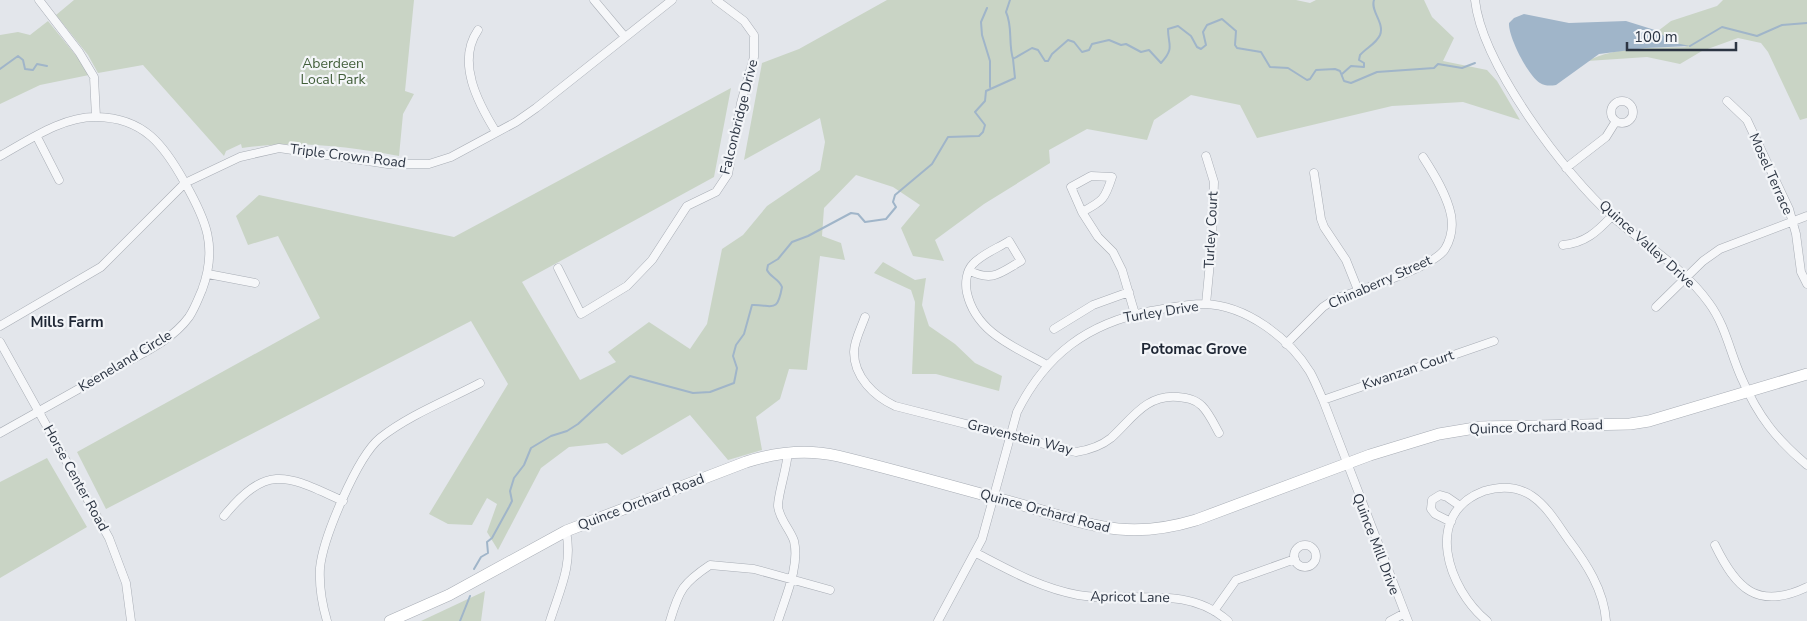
<svg xmlns="http://www.w3.org/2000/svg" width="1807" height="621" viewBox="0 0 1807 621" font-family="'Nunito Sans',sans-serif">
<style>
.green{fill:#c9d4c5}
.water{fill:#a0b5c9}
.lines{fill:none;stroke-linecap:round;stroke-linejoin:round}
.stream{stroke:#a0b5c9;stroke-width:2}
.street-casing{stroke:#a8adb5;stroke-width:9}
.secondary-casing{stroke:#a8adb5;stroke-width:12}
.street{stroke:#f6f7f9;stroke-width:8}
.secondary{stroke:#fff;stroke-width:11}
.labels{text-anchor:middle;dominant-baseline:central;stroke-width:4.5;stroke-linejoin:round;paint-order:stroke}
.park-label{font-size:14px;fill:#415e39;stroke:#f3f5f8}
.street-label{font-size:14px;fill:#2c3543;stroke:#f3f5f8}
.neighbourhood-label{font-size:15px;font-weight:bold;fill:#1e2634;stroke:#f3f5f8}
</style>
<rect width="100%" height="100%" fill="#e3e6eb"/>
<path class="green" d="M74 0H414L405 91 414 94 403 114 399 156C344 146 297 140 242 148L241 144 226 151 224 156 143 65 98 73 88 55 56 15Z
M887 0H1296L1310 3 1316 0H1424L1432 17 1454 38 1443 61 1487 70 1497 81 1520 120 1463 102 1392 106 1257 138 1240 105 1191 95 1154 120 1147 140 1087 129 1049 150 1050 163 984 204 935 240 944 261 913 256 901 228 920 205 893 187 856 175 824 208 822 236 841 243 845 260 820 256 807 370 789 369 780 399 756 417 762 450 728 460 690 415 622 455 607 443 569 447 541 468 498 550 487 532 497 504 487 498 472 525 448 524 429 514 508 384 471 321 106 509 77 452 320 318 278 236 248 245 236 216 259 195 454 237 731 88 714 177 522 282 580 380 616 362 608 352 649 322 690 349 707 324 722 249 743 235 767 206 820 170 825 142 820 118 744 160 762 63 799 49Z
M1723 0H1807V118L1800 120 1768 52 1761 43 1738 38 1702 51 1680 64 1647 57 1587 61C1617 46 1654 48 1687 47L1670 41 1658 31 1671 21 1717 6Z
M48 21 82 63 89 75 40 85 0 104V35L18 32 30 35Z
M883 262 915 280 926 278 922 305 929 326 955 344 975 363 1002 376 999 391 936 374H912L915 302 911 290 874 273Z
M47 458 87 527 0 578V482Z
M485 591 481 621H421Z"/>
<path class="water" d="M1524 14 1569 23 1626 21 1658 31 1671 42 1690 46 1646 48 1599 54 1556 85C1550 86 1545 86 1540 83 1528 76 1508 36 1509 23L1514 18Z"/>
<g class="lines">
<path class="stream" d="M1010 0 1006 12C1013 27 1008 42 1013 59
M987 8 981 22 982 35 990 61V87
M1690 46 1722 27 1757 36 1782 25 1807 23
M0 69 18 56 23 60 25 69 33 70 37 64 47 66
M1342 74 1351 66 1364 67V63L1359 60 1360 55C1366 48 1376 44 1380 35 1385 23 1370 11 1374 0
M474 569 481 557 488 553 487 542 492 538 509 507 512 501 510 491 514 478 524 465 531 448 551 436 567 431 578 424 630 376 693 393 710 392 734 383 737 368 733 356 736 345 744 334 752 305C772 304 777 315 782 287 779 279 770 277 767 270L768 265 778 259 792 242 808 236 851 213 858 214 865 222 886 219 896 207 893 202 895 195 932 164 948 137 979 136 983 132 985 125 975 112 985 101 986 91 1015 78 1013 59 1032 48 1038 50 1045 61H1048L1052 54 1068 40 1074 42 1082 52 1089 50 1092 44 1109 40 1121 45 1126 44 1141 52 1149 50 1161 63C1175 48 1168 45 1168 29L1178 26 1191 36 1197 47 1201 49 1206 45 1203 32 1207 25 1222 19 1236 31 1235 45 1237 48 1261 52 1270 67 1288 68 1307 80 1310 79 1316 70 1335 69 1340 71 1344 81 1351 83 1377 72 1434 68 1438 64 1462 68 1475 63
M460 621 470 596"/>
<defs>
<path id="street" d="M39 0 79 52 94 77 96 117
M594 0 625 37
M1475 0C1482 64 1565 175 1613 217 1645 245 1684 268 1709 303 1726 326 1730 353 1742 379 1758 416 1776 439 1807 465
M478 30C456 62 478 103 496 132
M1727 101 1747 120 1789 209 1796 234 1801 272 1807 284
M1611 112a11 11 0 1 1 22 0a11 11 0 1 1-22 0Z
M37 137 59 180
M0 156C29 140 63 116 97 117 144 118 164 145 185 183 206 220 218 247 202 290 198 299 195 308 189 317 170 343 136 356 109 372 73 392 36 413 0 433
M1566 168 1606 137 1616 121
M1314 173 1321 219 1324 227 1346 260 1358 290
M1082 212C1103 201 1105 199 1112 177L1091 176 1071 187 1082 212 1098 237 1113 252 1122 270 1135 314
M1563 245C1585 243 1597 232 1612 216
M558 268 581 314 627 286 652 260 687 206 716 192 728 174 741 103 754 57V35L744 21 716 0
M970 271C993 282 1000 273 1021 261L1009 241C998 248 982 254 973 264 966 271 965 284 967 293 976 333 1015 347 1047 365
M208 274 255 283
M1206 304 1212 241 1214 182 1206 156
M1656 307 1703 261 1720 249 1807 216
M865 317C861 328 854 341 854 352 854 377 874 396 895 406L1076 452C1089 450 1101 446 1111 438 1132 419 1146 394 1178 397 1187 398 1195 399 1202 406 1209 413 1214 424 1219 433
M0 326 101 267 185 183 240 157 279 148 388 164H429L451 157 516 122 536 108 672 0
M1054 329 1093 305 1129 292
M0 342 109 538 126 583 131 621
M1286 344 1323 307 1335 299C1359 290 1433 268 1445 249 1451 239 1453 226 1451 215 1447 195 1434 174 1423 157
M1323 400 1494 341
M224 516C268 462 288 476 343 501
M1451 522 1435 514 1431 509 1432 500 1440 495 1447 497 1460 506
M1715 545C1736 588 1757 611 1807 587
M1294 556a11 11 0 1 1 22 0a11 11 0 1 1-22 0Z
M976 553C1009 570 1040 588 1078 595 1128 604 1185 583 1228 621
M1214 611 1236 580 1295 559
M327 621C322 604 319 586 320 568 323 538 357 457 380 438 409 415 448 400 480 383
M550 621C560 589 573 565 566 531
M670 621C679 590 683 583 710 565L754 569 830 590
M778 621C785 598 800 566 794 541 790 529 779 519 778 506 778 494 787 468 788 452
M938 621 982 539 1017 412C1046 354 1088 323 1151 311 1169 308 1186 304 1204 304 1246 305 1289 338 1310 372 1315 381 1319 391 1323 400L1408 621
M1390 621 1403 614
M1487 621C1448 589 1422 514 1484 491 1500 486 1517 486 1532 496 1547 506 1558 525 1568 539 1586 563 1604 590 1606 621"/>
<path id="secondary" d="M390 621 449 595 566 531 746 462C777 452 807 449 838 456 896 470 954 487 1011 502 1083 521 1120 543 1196 520L1370 455 1439 434 1481 427 1630 424 1649 421 1807 374"/>
</defs>
<use href="#street" class="street-casing"/>
<use href="#secondary" class="secondary-casing"/>
<use href="#street" class="street"/>
<use href="#secondary" class="secondary"/>
</g>
<g class="labels">
<g class="park-label">
<text x="333" y="63">Aberdeen<tspan x="333" dy="16">Local Park</tspan></text>
</g>
<g class="street-label">
<text transform="translate(739 117) rotate(-76)">Falconbridge Drive</text>
<text transform="translate(348 156) rotate(7)">Triple Crown Road</text>
<text transform="translate(1771 174) rotate(66)">Mosel Terrace</text>
<text transform="translate(1211 230) rotate(-87)">Turley Court</text>
<text transform="translate(1647 244) rotate(42)">Quince Valley Drive</text>
<text transform="translate(1380 282) rotate(-24)">Chinaberry Street</text>
<text transform="translate(1161 312) rotate(-9)">Turley Drive</text>
<text transform="translate(125 361) rotate(-31)">Keeneland Circle</text>
<text transform="translate(1408 370) rotate(-19)">Kwanzan Court</text>
<text transform="translate(1536 427) rotate(-2)">Quince Orchard Road</text>
<text transform="translate(1020 437) rotate(14)">Gravenstein Way</text>
<text transform="translate(76 478) rotate(61)">Horse Center Road</text>
<text transform="translate(641 502) rotate(-21)">Quince Orchard Road</text>
<text transform="translate(1045 511) rotate(15)">Quince Orchard Road</text>
<text transform="translate(1376 544) rotate(69)">Quince Mill Drive</text>
<text transform="translate(1130 597) rotate(1)">Apricot Lane</text>
</g>
<g class="neighbourhood-label">
<text x="67" y="322">Mills Farm</text>
<text x="1194" y="349">Potomac Grove</text>
</g>
</g>
<path d="M1627 42v8h109v-8" fill="none" stroke="#2c3543" stroke-width="2.5"/>
<text x="1634" y="42" font-size="15" fill="#2c3543" stroke="#f3f5f8" stroke-width="4" paint-order="stroke">100 m</text>
</svg>
